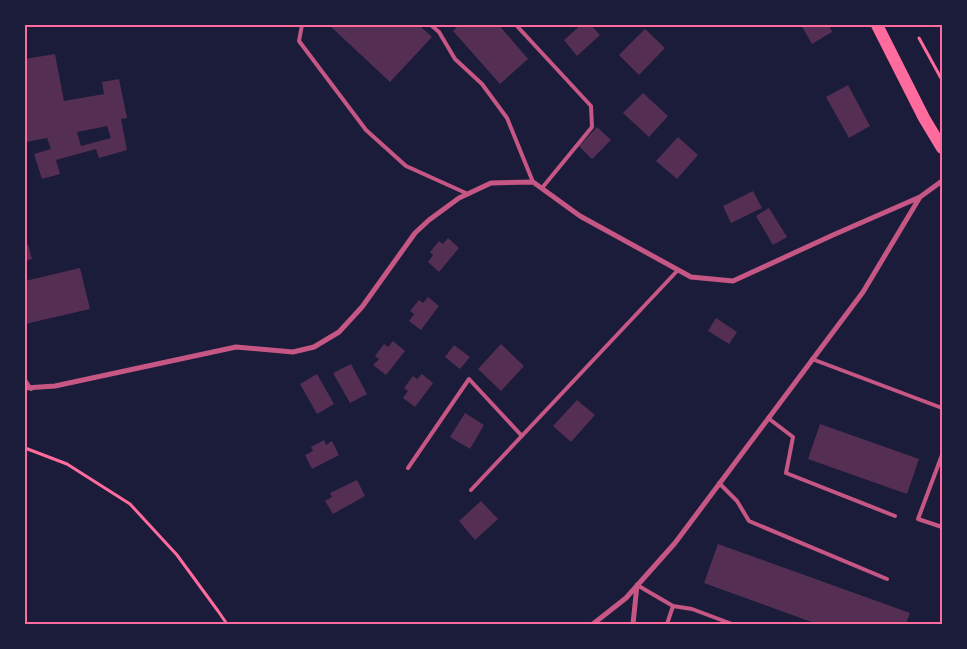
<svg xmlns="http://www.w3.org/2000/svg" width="967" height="649" viewBox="0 0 967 649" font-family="'Exo 2',sans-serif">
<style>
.building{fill:#542f53;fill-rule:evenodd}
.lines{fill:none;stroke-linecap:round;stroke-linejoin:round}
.path{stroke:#ff6b9d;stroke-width:3}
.service{stroke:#c65784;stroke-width:4}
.minor{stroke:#c65784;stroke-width:5}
.primary{stroke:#ff6b9d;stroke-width:12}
.neatline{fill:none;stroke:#ff6b9d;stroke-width:2}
</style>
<rect width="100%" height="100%" fill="#1b1b3a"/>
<path class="building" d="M329 25H419L432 37 390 82Z
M459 25H499L528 59 500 84 453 31Z
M581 25H591L600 35 577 56 564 40Z
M801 25H829L832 32 812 44Z
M645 29 665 48 639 75 619 55Z
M55 54 64 101 104 94 102 82 119 79 127 118 121 119 127 150 99 158 96 149 56 160 60 174 42 179 34 154 51 149 47 138 26 142 25 59ZM107 126 111 138 81 146 77 132Z
M848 85 870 126 849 138 826 97Z
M643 93 668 116 649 137 623 113Z
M597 127 611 140 592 159 579 146Z
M678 137 698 155 677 179 656 161Z
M753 191 762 208 731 223 723 206Z
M769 208 787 237 773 245 756 216Z
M448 238 459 248 439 272 428 262 433 255 430 252 439 241 443 244Z
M28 244 32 259 25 261V245Z
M80 268 90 309 25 324V281Z
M428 297 439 306 421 330 409 321 414 314 410 311 419 300 423 303Z
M716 318 737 332 729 344 708 331Z
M393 341 405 351 386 375 373 365 379 359 375 356 384 344 388 347Z
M501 344 524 366 501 391 478 369Z
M454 345 470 357 460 369 445 357Z
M351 364 367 394 350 403 333 373Z
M317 374 334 404 317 414 300 384Z
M422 374 433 383 415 407 403 398 408 391 404 388 413 376 417 379Z
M577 400 595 415 571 442 553 426Z
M465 413 484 425 470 449 450 437Z
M820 424 919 459 907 494 808 459Z
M324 440 326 445 332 441 339 455 312 469 305 455 313 451 311 447Z
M357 480 365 496 333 514 325 501 332 497 330 493Z
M481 501 498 519 475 540 459 521Z
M718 544 910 613 906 624H817L704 583Z"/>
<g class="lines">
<path class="path" d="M919 38 942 80
M25 448 67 464 130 504 177 555 218 611 227 624"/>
<path class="service" d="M302 25 299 41 366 130 406 166 468 194
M431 25 439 32 455 59 482 84 507 118 533 182
M516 25 591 106 592 127 542 188
M812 359 942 408
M25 380 31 389
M768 418 793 437 786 473 895 516
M942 455 918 519 942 527
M408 468 469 379 522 436
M719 483 737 501 749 521 887 579
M471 490 678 270
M637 585 673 606 667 624
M673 606 692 609 732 624"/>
<path class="minor" d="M25 388 55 386 236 347 293 352 314 347 339 332 362 307 415 233 429 220 459 198 491 183 533 182 580 216 691 277 733 281 833 235 920 197
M593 624 626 598 675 543 863 292 920 197 942 181
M633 624 637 585"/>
<path class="primary" d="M877 25 924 118 942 148"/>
</g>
<rect width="967" height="649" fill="none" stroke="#1b1b3a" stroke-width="52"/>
<rect x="26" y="26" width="915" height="597" class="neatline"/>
</svg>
